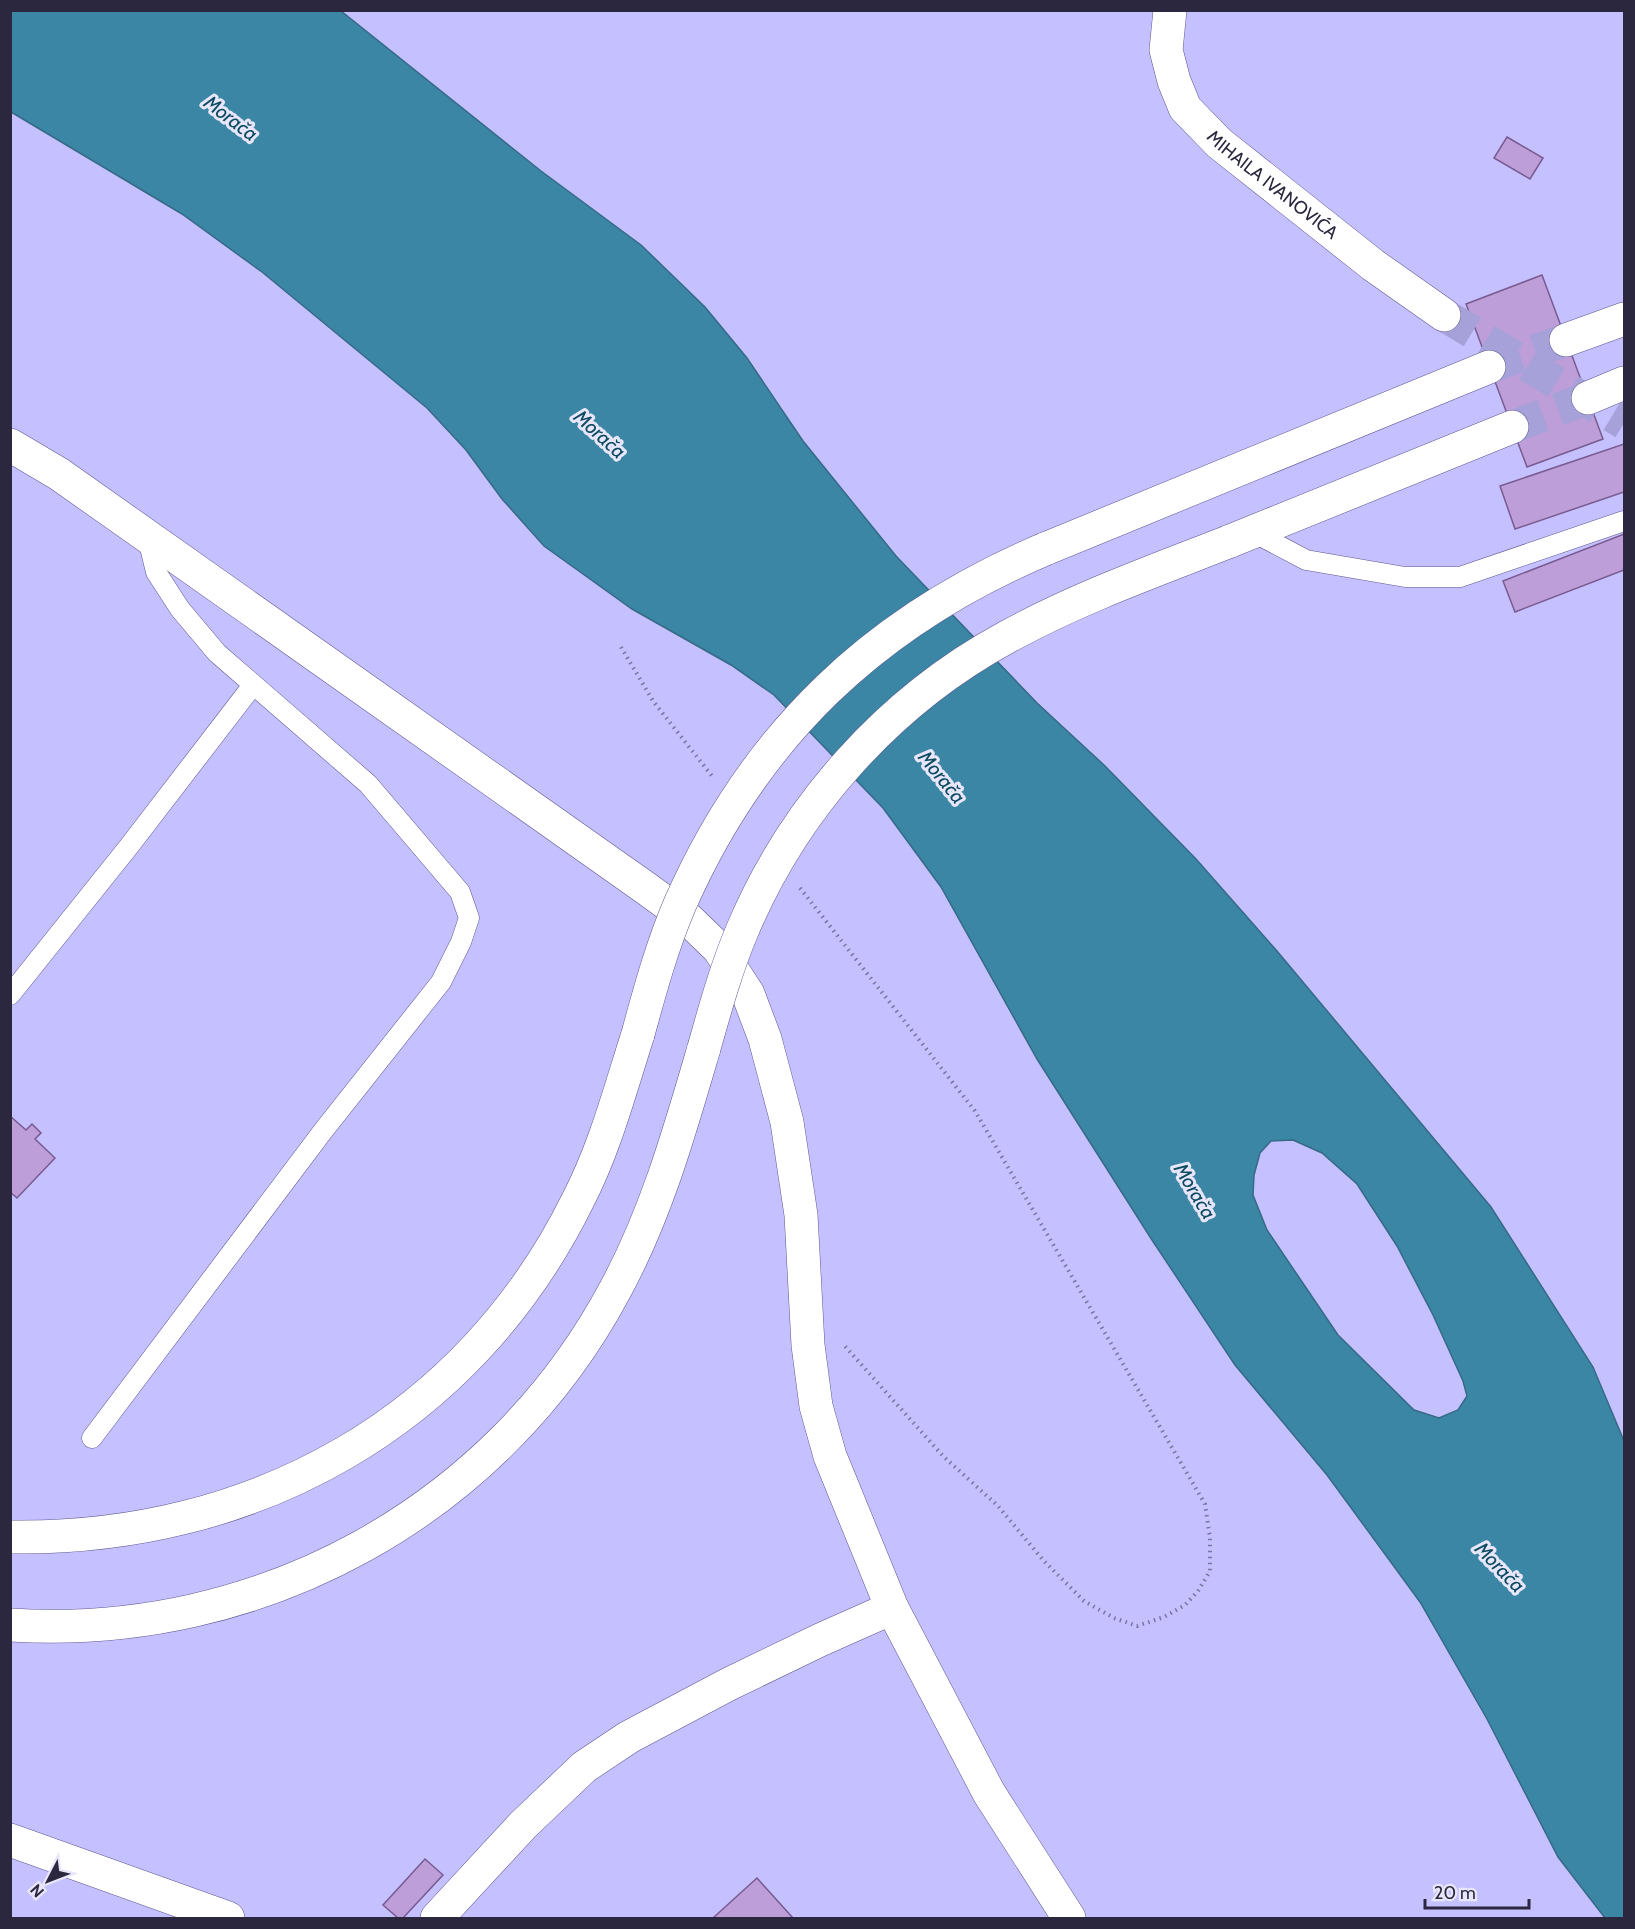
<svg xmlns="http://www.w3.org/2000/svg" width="1635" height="1929" viewBox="0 0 1635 1929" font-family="Cabin,sans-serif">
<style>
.water{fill:#3b86a5;stroke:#366a86;stroke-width:1.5;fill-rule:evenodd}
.building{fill:#bd9ed8;stroke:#785b90;stroke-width:1.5}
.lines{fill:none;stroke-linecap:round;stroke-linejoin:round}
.minor-tunnel{stroke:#a6a1d9;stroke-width:33;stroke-dasharray:33 16;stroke-linecap:butt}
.motorway-tunnel{stroke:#a6a1d9;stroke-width:33;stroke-dasharray:33 16;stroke-linecap:butt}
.service-casing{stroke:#5e578f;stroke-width:21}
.minor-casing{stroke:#5e578f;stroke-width:34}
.motorway-casing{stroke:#5e578f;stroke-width:34}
.path{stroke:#7975a1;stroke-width:4;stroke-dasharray:1.5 4.5;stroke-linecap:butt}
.service{stroke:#fff;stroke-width:20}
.minor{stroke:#fff;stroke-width:33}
.motorway{stroke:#fff;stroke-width:33}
.motorway-bridge-casing{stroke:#5e578f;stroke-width:34;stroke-linecap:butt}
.motorway-bridge{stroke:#fff;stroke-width:33}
.labels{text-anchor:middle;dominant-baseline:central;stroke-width:6;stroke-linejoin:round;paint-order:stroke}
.street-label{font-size:18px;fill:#2a273f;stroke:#e8e6fa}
.water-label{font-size:20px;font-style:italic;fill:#0d4b62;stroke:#e8e6fa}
</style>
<rect width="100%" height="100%" fill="#c5c0ff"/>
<path class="water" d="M11 11H341L541 171 641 245 705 307 747 358 803 441 896 556 1037 703 1105 766 1196 859 1277 951 1491 1207 1593 1367 1624 1441V1918H1605L1558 1857 1487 1719 1420 1602 1327 1475 1235 1365 1152 1240 1037 1059 941 887 883 808 774 695 731 665 632 609 544 546 502 499 466 450 427 408 262 272 182 214 11 112ZM1293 1140 1322 1153 1357 1184 1397 1246 1433 1315 1463 1381 1467 1396 1458 1410 1439 1418 1414 1410 1338 1335 1267 1230 1253 1195 1254 1175 1260 1153 1271 1141Z"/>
<path class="building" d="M1507 137 1543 158 1530 179 1494 158Z
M1542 275 1603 439 1527 467 1466 304Z
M1624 444V492L1515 529 1500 486Z
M1624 534V570L1515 612 1503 581Z
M10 1116 26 1130 32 1124 41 1133 35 1139 55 1158 17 1198 10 1192Z
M425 1859 443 1875 403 1918H398L383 1905Z
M757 1878 793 1918H713Z"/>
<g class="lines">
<path class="minor-tunnel" d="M1444 315 1624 423"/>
<path class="motorway-tunnel" d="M1489 367 1566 340
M1512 427 1588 398"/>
<defs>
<path id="service" d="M1253 532 1306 560 1405 577H1460L1624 521
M10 995 130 845 253 685
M92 1438 323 1131 441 982 461 942 469 918 460 892 368 784 217 653 180 609 156 572 148 539"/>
<g id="minor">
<path id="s1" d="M1170 10 1166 50 1174 81 1185 108 1219 143 1373 265 1444 315"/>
<path d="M10 445 59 474 647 889 688 919 719 949 748 994 765 1039 787 1122 801 1215 808 1345 816 1406 830 1456 892 1608 989 1793 1069 1918"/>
<path d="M10 1840 228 1918"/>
<path d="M437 1918 523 1825 584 1767 629 1737 729 1684 820 1640 892 1608"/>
</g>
<path id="motorway" d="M1566 340 1624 319
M1588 398 1624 383
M1228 542 1512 427
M1045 549 1489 367
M10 1537C254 1541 469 1421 578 1200 605 1148 620 1090 638 1034
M10 1625C260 1641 497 1511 615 1290 656 1215 680 1130 704 1048"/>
</defs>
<use href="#service" class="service-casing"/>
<use href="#minor" class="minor-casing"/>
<use href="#motorway" class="motorway-casing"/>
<path class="path" d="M621 647 653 701 712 776
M800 888 975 1111 1205 1504 1210 1538V1571L1198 1591 1185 1605 1164 1617 1137 1626 1114 1618 1084 1601 1043 1560 998 1506 943 1456 843 1344"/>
<use href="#service" class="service"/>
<use href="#minor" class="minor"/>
<use href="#motorway" class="motorway"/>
<defs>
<path id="motorway-bridge" d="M638 1034C650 990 662 946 680 904 755 734 875 621 1045 549
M704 1048C715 1009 726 969 742 931 794 807 889 701 1007 637 1078 598 1154 571 1228 542"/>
</defs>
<use href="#motorway-bridge" class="motorway-bridge-casing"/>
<use href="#motorway-bridge" class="motorway-bridge"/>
</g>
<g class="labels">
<g class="street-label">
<text stroke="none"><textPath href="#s1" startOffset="218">MIHAILA IVANOVIĆA</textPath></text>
</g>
<g class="water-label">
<text transform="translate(231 118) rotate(37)">Morača</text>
<text transform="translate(600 434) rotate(42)">Morača</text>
<text transform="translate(942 777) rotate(51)">Morača</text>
<text transform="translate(1195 1191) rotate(59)">Morača</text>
<text transform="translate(1500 1567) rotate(46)">Morača</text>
</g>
</g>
<rect width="1635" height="1929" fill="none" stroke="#2a273f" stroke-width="24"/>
<g transform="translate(48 1881) rotate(228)" stroke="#e8e6fa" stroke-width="4.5" paint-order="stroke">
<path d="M0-4.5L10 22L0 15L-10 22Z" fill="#2a273f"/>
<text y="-9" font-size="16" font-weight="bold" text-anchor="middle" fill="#2a273f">N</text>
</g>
<path d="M1425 1899v9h104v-9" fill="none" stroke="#2a273f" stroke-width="3"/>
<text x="1434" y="1899" font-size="18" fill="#2a273f" stroke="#e8e6fa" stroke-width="4.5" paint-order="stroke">20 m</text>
</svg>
